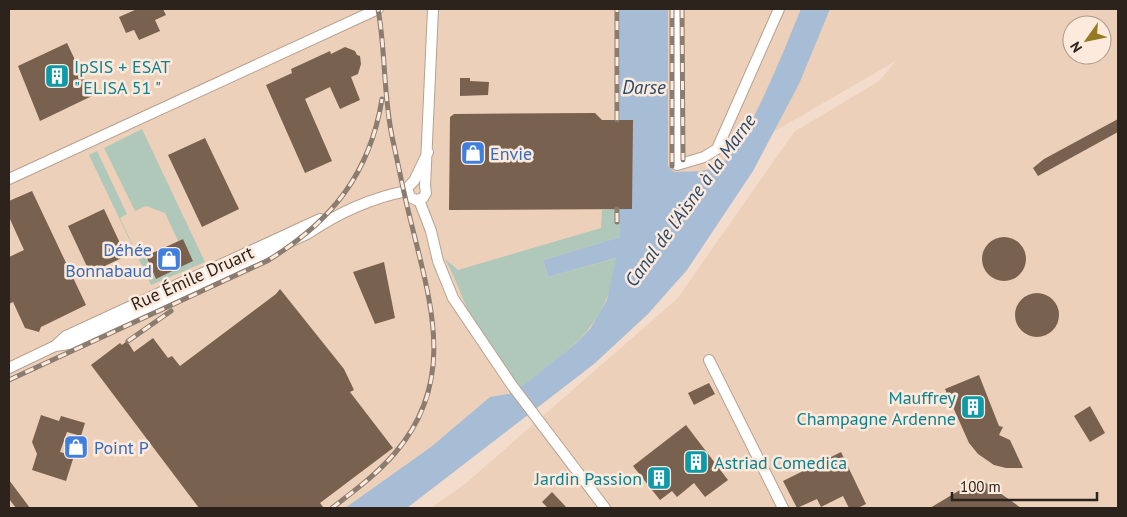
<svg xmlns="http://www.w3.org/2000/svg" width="1127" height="517" viewBox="0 0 1127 517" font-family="'PT Sans',sans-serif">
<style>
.built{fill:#edd0b9;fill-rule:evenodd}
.green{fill:#b0c8ba}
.water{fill:#a7bdd5}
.building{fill:#78614f}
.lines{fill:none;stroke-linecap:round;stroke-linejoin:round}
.minor-casing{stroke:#b6a190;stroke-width:12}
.minor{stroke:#fff;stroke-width:10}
.rail-casing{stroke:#8b7c70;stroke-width:5}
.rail{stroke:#fdeadc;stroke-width:3;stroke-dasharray:9;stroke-linecap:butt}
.labels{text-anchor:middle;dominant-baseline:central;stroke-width:5;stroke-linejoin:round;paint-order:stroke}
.culture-label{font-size:18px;fill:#0d838f;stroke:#fdeadc;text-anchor:start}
.shop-label{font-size:18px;fill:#366cbe;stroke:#fdeadc;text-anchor:start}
.street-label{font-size:18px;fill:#2b231c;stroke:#fdeadc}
.water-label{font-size:19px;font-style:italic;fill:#274a6c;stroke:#fdeadc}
</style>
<rect width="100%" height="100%" fill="#f3dccb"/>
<path class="built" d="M9 9H1118V508H431L466 483 677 299 794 132 879 81 896 61 754 143 584 356 382 508H9ZM1072 25H1102V55H1072Z"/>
<path class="green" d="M142 129 205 262 151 285 89 155 97 151 127 214 120 218 135 250 141 247 156 279 193 261 183 239 178 241 165 213 146 206 135 211 104 148Z
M620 208V237L543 260 548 277 617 258C607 329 572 346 521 388 501 362 474 327 462 297 457 284 452 271 445 259L458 270 601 228 602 210Z"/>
<path class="water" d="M620 9H668V166L674 172C689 171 706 173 719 165 746 150 788 40 801 9H830L799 84 753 171 687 270 648 314 594 364 407 508H345L431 447 490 397 514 393 574 345 590 329 607 300 616 258 548 277 543 260 620 237Z"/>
<path class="building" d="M137 9H163L166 15 155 20 160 31 139 40 134 30 126 33 119 17Z
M67 43 92 96 40 121 18 66Z
M345 47 355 51 357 55 360 56 361 64 358 74 351 77 360 100 340 109 330 87 305 99 332 161 305 173 266 85 292 73 291 69 330 51 331 54Z
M460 78H470V81L489 82 488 95 460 96Z
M595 113 602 120H633L632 209 449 210 450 117 454 114Z
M1118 119V132L1038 176 1033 168 1044 159Z
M205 138 239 209 202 227 168 155Z
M32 191 86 305 41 327 39 332 25 328 13 302 9 304V257L24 250 9 217V201Z
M104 209 126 256 90 273 68 226Z
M982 259a22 22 0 1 1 44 0a22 22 0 1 1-44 0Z
M183 239 193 261 156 279 146 256Z
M384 262 395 318 375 324 353 272Z
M280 289 344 369 354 390 350 392 393 448 320 503 324 508H199L91 365 120 343 122 345 127 341 134 352 153 338 168 358 172 356 180 366 276 294Z
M1015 315a22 22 0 1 1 44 0a22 22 0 1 1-44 0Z
M979 375 999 426 1003 427 999 435 1010 440 1023 468H1006L994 465 978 454 969 443 945 389Z
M709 383 715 394 694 405 688 393Z
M1090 406 1105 433 1090 442 1074 416Z
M41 415 59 421 61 416 85 423 81 436 67 432 60 452 74 456 66 481 32 470 37 454 32 442Z
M686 425 728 480 705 497 694 483 677 497 672 491 660 500 633 466Z
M841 452 866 504 858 508H849L843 496 821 507 817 499 797 508 783 481Z
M9 480 30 508H16L9 499Z
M983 481 1021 508H930L965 487 968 490Z
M552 492 567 508H548L542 502Z"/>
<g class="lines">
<defs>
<path id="minor" d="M677 9V165L704 157 717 149 779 9
M428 152 414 181 407 188 410 197 416 200 423 198 426 193 425 186 433 9
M9 179 378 9
M419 200 431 231 438 261 453 298 511 384 605 508
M55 346 66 336 320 219
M709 360 783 508
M9 368 55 346 69 344 307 234C338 213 370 198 407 191"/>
</defs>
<use href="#minor" class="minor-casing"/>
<use href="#minor" class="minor"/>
<defs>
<path id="rail" d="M672 9V166
M682 9 683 160
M617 120V9
M617 222V209
M128 341 171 311
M9 380 267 261C331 222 370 174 382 99
M332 508C354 491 377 474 395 453 457 381 431 304 411 222 404 195 399 168 393 141 383 97 386 53 378 9"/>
</defs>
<use href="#rail" class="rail-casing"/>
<use href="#rail" class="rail"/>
</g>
<defs>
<symbol id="building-square" viewBox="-11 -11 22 22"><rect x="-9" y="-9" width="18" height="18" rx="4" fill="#0f9aa8" stroke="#fdeadc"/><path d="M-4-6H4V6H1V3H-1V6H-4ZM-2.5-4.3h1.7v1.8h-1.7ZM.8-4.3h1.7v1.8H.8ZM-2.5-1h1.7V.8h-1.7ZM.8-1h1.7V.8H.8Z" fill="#fff"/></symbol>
<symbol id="shop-square" viewBox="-11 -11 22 22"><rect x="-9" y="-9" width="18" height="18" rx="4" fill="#3f7fe0" stroke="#fdeadc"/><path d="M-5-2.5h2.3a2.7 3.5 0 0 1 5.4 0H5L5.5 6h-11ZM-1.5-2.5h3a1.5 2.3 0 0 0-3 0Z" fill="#fff"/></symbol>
</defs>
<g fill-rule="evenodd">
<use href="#building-square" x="43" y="62" width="28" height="28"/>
<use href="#shop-square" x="459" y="139" width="28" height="28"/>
<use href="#shop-square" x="155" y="245" width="28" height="28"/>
<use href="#building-square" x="959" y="393" width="28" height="28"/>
<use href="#shop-square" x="62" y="433" width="28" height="28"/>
<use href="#building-square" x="682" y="448" width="28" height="28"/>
<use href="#building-square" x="645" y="464" width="28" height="28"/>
</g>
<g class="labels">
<g class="culture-label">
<text x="74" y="66">IpSIS + ESAT<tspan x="74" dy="21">" ELISA 51 "</tspan></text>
<text x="956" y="397" text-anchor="end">Mauffrey<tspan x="956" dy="21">Champagne Ardenne</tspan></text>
<text x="714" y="462">Astriad Comedica</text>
<text x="642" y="478" text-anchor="end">Jardin Passion</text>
</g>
<g class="shop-label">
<text x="490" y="153">Envie</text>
<text x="152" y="249" text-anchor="end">Déhée<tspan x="152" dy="21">Bonnabaud</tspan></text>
<text x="94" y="447">Point P</text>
</g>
<g class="street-label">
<text transform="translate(192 278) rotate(-24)">Rue Émile Druart</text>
</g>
<g class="water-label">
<text x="644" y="87">Darse</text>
<text transform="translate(690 200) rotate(-54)">Canal de l'Aisne à la Marne</text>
</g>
</g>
<rect width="1127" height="517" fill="none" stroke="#2b231c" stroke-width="20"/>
<g transform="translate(1087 40) rotate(237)"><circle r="24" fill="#fdeadc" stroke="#a99a8f"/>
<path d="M0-4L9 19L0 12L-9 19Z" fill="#947b22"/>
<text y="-8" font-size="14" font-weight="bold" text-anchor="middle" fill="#2b231c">N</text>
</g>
<path d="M952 492v8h145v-8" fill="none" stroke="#2b231c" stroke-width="2.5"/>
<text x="960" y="492" font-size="15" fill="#2b231c" stroke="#fdeadc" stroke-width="4" paint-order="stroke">100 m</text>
</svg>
